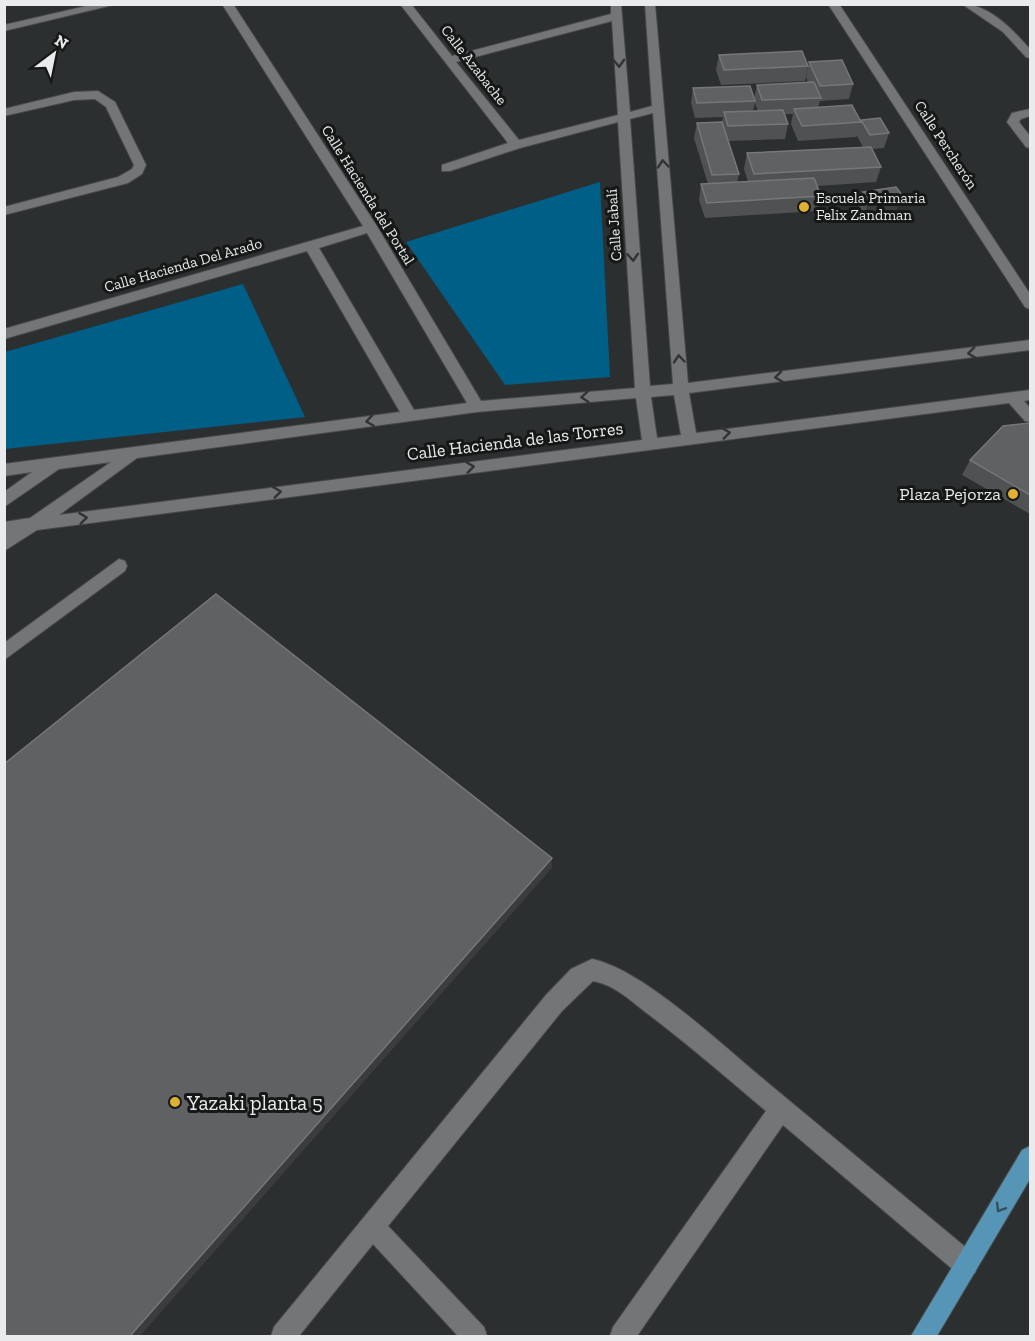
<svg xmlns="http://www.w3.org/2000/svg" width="1035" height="1341" viewBox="0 0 1035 1341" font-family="'Zilla Slab',serif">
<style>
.green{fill:#005f87}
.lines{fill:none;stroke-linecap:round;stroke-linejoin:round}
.minor-casing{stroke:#484a4b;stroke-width:2}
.major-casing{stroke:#484a4b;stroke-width:2}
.minor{fill:#737577;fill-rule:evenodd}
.major{fill:#5795b7;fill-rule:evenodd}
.wall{fill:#4f5153;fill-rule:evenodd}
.shaded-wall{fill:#3a3c3e}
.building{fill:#5f6163;stroke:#757778;stroke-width:1.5}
.oneway{stroke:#323334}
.oneway2{stroke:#33505f}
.poi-dot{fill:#e0b034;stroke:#161717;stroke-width:2}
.labels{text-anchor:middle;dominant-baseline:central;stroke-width:6;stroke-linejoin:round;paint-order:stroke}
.far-street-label{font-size:15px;fill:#e9ebec;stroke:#161717}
.far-poi-label{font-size:15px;fill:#e9ebec;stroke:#161717;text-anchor:start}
.street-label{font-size:18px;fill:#e9ebec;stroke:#161717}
.poi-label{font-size:18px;fill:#e9ebec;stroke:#161717;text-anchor:end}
.near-poi-label{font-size:21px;fill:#e9ebec;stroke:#161717;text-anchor:start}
</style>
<rect width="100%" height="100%" fill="#2c2f30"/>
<path class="green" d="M600 182 610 377 505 385 406 242Z
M243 284 305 417 5 449V352Z"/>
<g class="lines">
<defs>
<path id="minor" d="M95 4H117L4 31V25Z
M222 4H233L378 228 481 401 635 388 618 122 520 148 450 171H442V165L508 143 400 4H411L452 56 611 14V4H621L630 112 652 106 645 4H655L688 383 1030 340V350L689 393 696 433 1030 390V400L1024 401 1030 408V422L1025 421 1009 403 37 530 4 551V536L7 534H4V522L30 518 111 462 59 469 4 507V492L32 472 4 476V464L400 412 307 251 4 339V329L363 226ZM612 21 618 115 519 140 456 62ZM653 113 673 384 650 386 630 119ZM367 233 467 403 414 410 319 248ZM674 395 681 435 657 438 651 397ZM636 398 642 440 59 515 137 458 477 412Z
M828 4H839L1030 294V309L1025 307Z
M962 4C989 4 1013 30 1030 49V58L1026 57 1003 32Z
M74 92 98 91 115 102 146 165 142 174 128 183 4 215V207L118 177 132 169 134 165 106 107 95 99 74 100 4 116V109Z
M1030 109V116L1021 119 1019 122 1030 136V148L1026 147 1007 122 1012 113Z
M119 559 125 561 127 566 125 571 4 660V643Z
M592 959C642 969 721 1044 762 1078 833 1137 904 1196 975 1255L978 1264 975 1273 966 1276 957 1273 783 1125 637 1336H610L613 1327 766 1111C727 1078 689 1045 648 1014 631 1001 615 985 593 981L562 1011 388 1226 484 1327 487 1336H458L373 1244 299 1336H271L274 1327 546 995 571 969Z"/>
<path id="major" d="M1030 1146V1179L937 1336H911L1022 1150Z"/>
</defs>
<use href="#minor" class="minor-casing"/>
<use href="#major" class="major-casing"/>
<use href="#minor" class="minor"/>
<use href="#major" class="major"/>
</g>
<path class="wall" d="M719 55 808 66 805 81 721 85 716 70Z
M809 62 853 84 849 99 820 101 818 107 860 121 861 120 889 133 884 148 872 149 881 167 876 182 817 186 821 196 817 211 705 218 699 200 701 184H708L694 138 697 123 722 122 723 117 695 118 691 103 693 88 754 98 757 85 808 82 806 77ZM755 103 758 111H753ZM784 114H793L791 124 798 141 856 137 857 136 863 147 747 153 744 169 748 182 737 183 739 174 728 141 785 139 788 124Z
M863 192 902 195 896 210 864 216 859 208Z
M1030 423V514L962 475 970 460Z"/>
<path class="shaded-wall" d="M902 195 896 210 864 216 869 200Z
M552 858V868L140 1336H130Z"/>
<path class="building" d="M802 51 808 66 724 70 719 55Z
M842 60 853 84 820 86 809 62Z
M814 82 821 98 762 100 757 85Z
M750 86 755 101 697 103 693 88Z
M852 105 861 122 802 126 794 109Z
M783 110 788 124 728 126 724 112Z
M880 118 889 133 870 135 861 120Z
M722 122 739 174 712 175 697 123Z
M871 147 881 167 754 174 747 153Z
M814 178 821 196 707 203 701 184Z
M896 187 902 195 869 200 863 192Z
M1030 423V495L970 460 1003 426Z
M216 594 552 858 130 1336H4V764Z"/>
<defs><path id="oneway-chevron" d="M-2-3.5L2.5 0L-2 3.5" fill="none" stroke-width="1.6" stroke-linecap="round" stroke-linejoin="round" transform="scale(1.5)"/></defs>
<g class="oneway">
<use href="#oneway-chevron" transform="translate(619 63) rotate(87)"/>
<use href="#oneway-chevron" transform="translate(663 164) rotate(-95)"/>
<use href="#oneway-chevron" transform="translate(633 257) rotate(86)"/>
<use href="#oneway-chevron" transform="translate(972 353) rotate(173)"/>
<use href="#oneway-chevron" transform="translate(679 359) rotate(-95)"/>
<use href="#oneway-chevron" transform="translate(779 377) rotate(173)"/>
<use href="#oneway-chevron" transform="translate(585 397) rotate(175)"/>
<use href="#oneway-chevron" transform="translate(370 421) rotate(172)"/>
<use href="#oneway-chevron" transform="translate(726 433) rotate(-7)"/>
<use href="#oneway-chevron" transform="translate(470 467) rotate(-7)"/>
<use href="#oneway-chevron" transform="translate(277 492) rotate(-7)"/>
<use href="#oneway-chevron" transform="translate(83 518) rotate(-7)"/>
</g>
<use class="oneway2" href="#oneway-chevron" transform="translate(1000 1208) rotate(121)"/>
<g class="poi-dot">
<circle cx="804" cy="207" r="6"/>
<circle cx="1013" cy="494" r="6"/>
<circle cx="175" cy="1102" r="6"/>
</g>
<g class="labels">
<g class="far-street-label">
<text transform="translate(474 65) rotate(52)">Calle Azabache</text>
<text transform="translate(946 145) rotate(57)">Calle Percherón</text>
<text transform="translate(368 195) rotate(58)">Calle Hacienda del Portal</text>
<text transform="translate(614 225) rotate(-94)">Calle Jabalí</text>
<text transform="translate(183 265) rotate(-16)">Calle Hacienda Del Arado</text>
</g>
<g class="far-poi-label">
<text x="816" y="198">Escuela Primaria<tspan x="816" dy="17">Felix Zandman</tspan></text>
</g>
<g class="street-label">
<text transform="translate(515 441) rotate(-7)">Calle Hacienda de las Torres</text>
</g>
<g class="poi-label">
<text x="1001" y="494">Plaza Pejorza</text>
</g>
<g class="near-poi-label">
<text x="187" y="1102">Yazaki planta 5</text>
</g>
</g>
<rect width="1035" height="1341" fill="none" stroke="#e9ebec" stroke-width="12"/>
<g transform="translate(54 54) rotate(32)" stroke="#161717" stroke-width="4.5" paint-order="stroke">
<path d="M0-4.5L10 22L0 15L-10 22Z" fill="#e9ebec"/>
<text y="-9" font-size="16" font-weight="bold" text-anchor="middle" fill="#e9ebec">N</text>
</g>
</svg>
